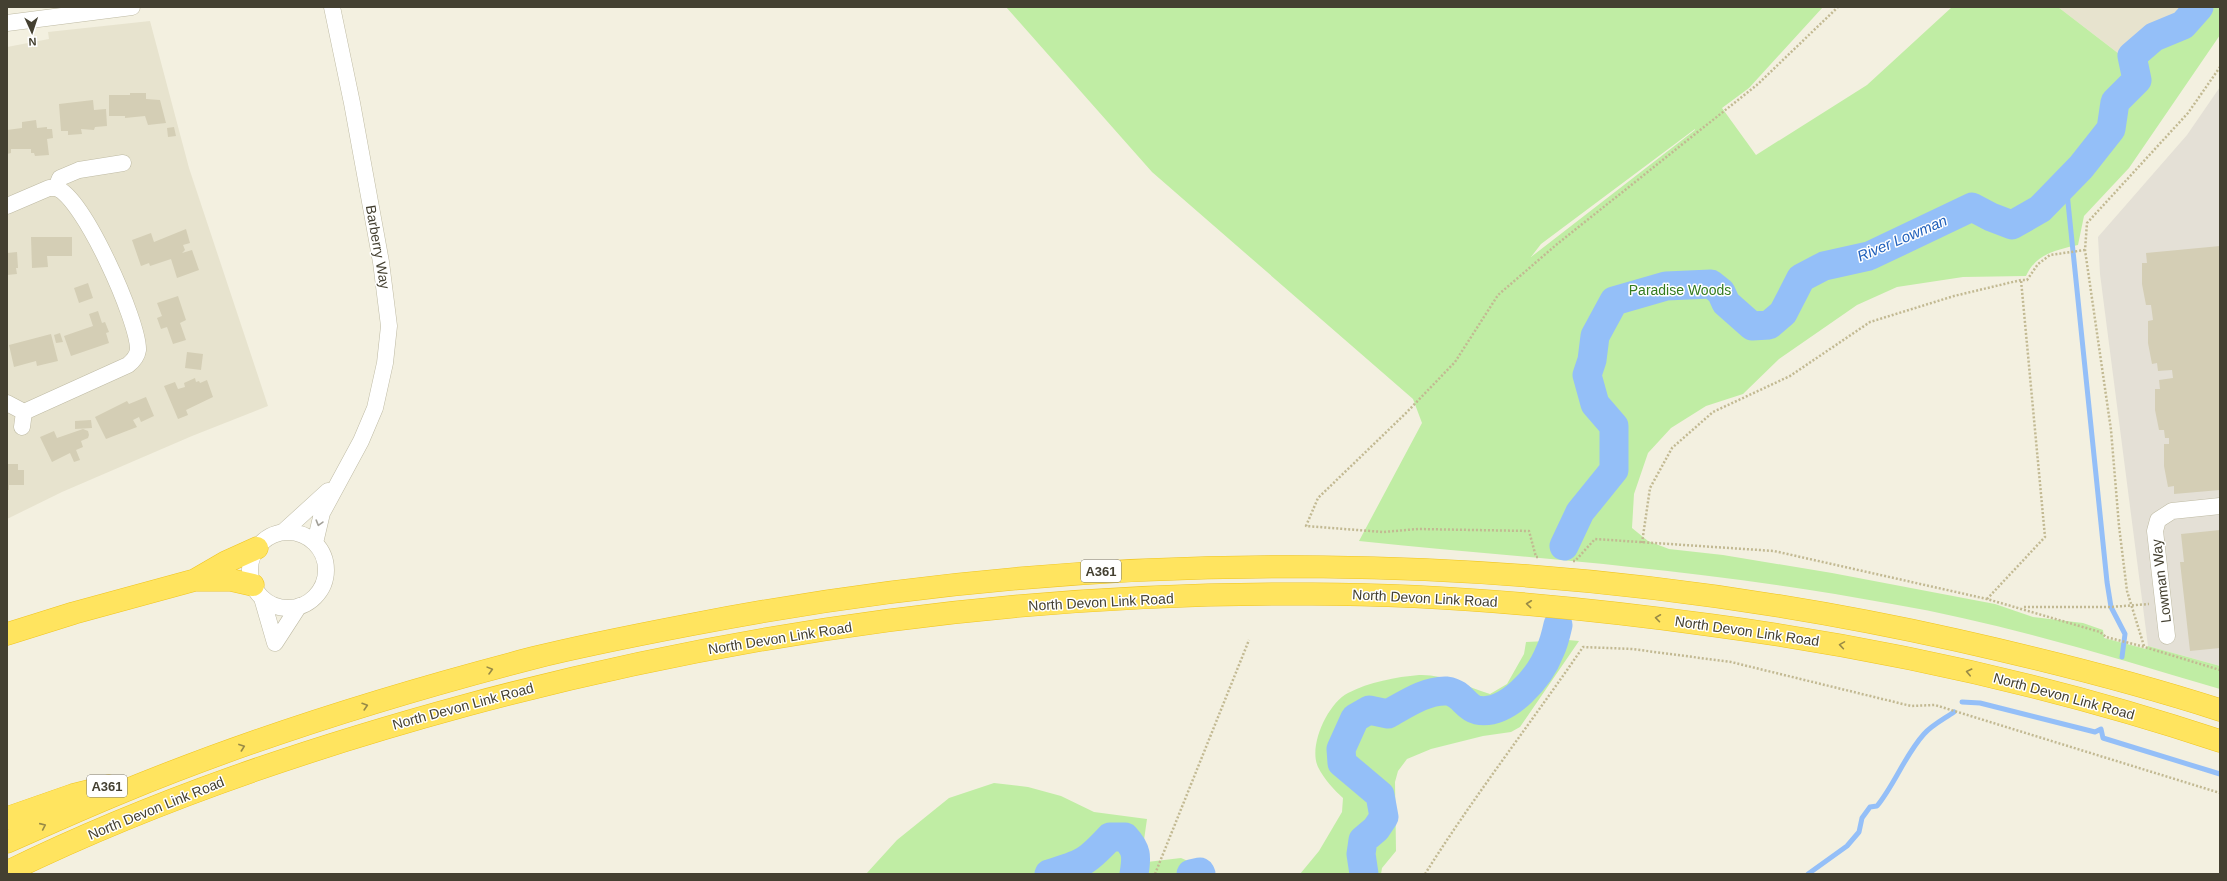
<svg xmlns="http://www.w3.org/2000/svg" width="2227" height="881" viewBox="0 0 2227 881" font-family="Arial,sans-serif">
<style>
.residential{fill:#e7e3ce}
.industrial{fill:#e4e0d6}
.green{fill:#c0eda4;fill-rule:evenodd}
.lines{fill:none;stroke-linecap:round;stroke-linejoin:round}
.stream{stroke:#94bff8;stroke-width:5}
.river{stroke:#94bff8;stroke-width:29}
.building{fill:#d4ceb5}
.minor-casing{stroke:#bebaa3;stroke-width:17}
.highway-casing{stroke:#efc41f;stroke-width:23}
.path{stroke:#c2b992;stroke-width:2.5;stroke-dasharray:2 2;stroke-linecap:butt}
.minor{stroke:#fff;stroke-width:16}
.highway{stroke:#ffe45f;stroke-width:22}
.oneway{stroke:#a2a098}
.oneway2{stroke:#988a46}
.labels{text-anchor:middle;dominant-baseline:central;stroke-width:3;stroke-linejoin:round;paint-order:stroke}
.shield{fill:#fff;stroke:#7c796f;stroke-width:1}
.shield-label{font-size:13px;font-weight:bold;fill:#444031}
.street-label{font-size:14px;fill:#444031;stroke:#fff}
.park-label{font-size:14px;fill:#337b1f;stroke:#fff}
.water-label{font-size:15px;font-style:italic;fill:#2060bb;stroke:#fff}
</style>
<rect width="100%" height="100%" fill="#f3f0e0"/>
<path class="residential" d="M2058 7H2188L2123 57Z
M150 21 189 168 268 406 192 436 62 492 7 519V47L49 39 48 32Z"/>
<path class="industrial" d="M2220 87V666L2148 646 2100 274 2098 237 2187 135Z"/>
<path class="green" d="M1006 7H1823L1749 88 1722 108 1756 155 1867 85 1952 7H2058L2123 57 2188 7H2220V35L2129 168 2084 216 2078 245C2056 250 2036 254 2026 276L1963 277 1897 287 1857 305 1779 359 1743 394 1706 406 1671 428 1648 453 1634 494 1632 528 1648 541 1669 549 1723 555 1832 573 1995 604 2033 617 2083 623 2103 630 2104 638 2146 649 2148 646 2220 666V689C2112 657 2003 623 1892 604 1805 588 1718 576 1630 567 1540 557 1449 551 1359 541L1422 423 1413 399 1152 172ZM1695 129V130L1531 257 1541 244Z
M1568 640 1579 641 1520 727 1511 732 1483 736 1431 749 1407 759 1398 771 1395 782 1396 851 1382 868 1381 874H1300L1319 851 1342 812 1343 798C1334 790 1324 779 1318 767 1308 746 1328 703 1348 693 1369 682 1396 677 1419 675 1444 674 1467 687 1490 694L1507 684 1524 654 1526 642Z
M994 783 1028 787 1061 796 1094 812 1147 819 1143 847 1147 862 1181 858 1188 861 1185 874H866L897 840 949 798Z"/>
<g class="lines">
<path class="stream" d="M2066 183 2107 582 2111 607 2125 634 2122 657
M1962 702 1980 703 2095 732 2101 729 2103 738 2220 774
M1808 874 1847 846 1859 832 1862 818 1870 807 1877 806C1895 784 1905 755 1924 734 1932 725 1944 719 1954 712"/>
<path class="river" d="M1564 546 1580 512 1614 470V426L1595 404 1587 375 1592 360 1595 336 1614 301 1666 286 1711 284 1721 292 1726 303 1752 326 1769 325 1783 313 1801 278 1824 266 1869 256 1972 207 1991 217 2012 225 2040 209 2081 167 2111 129 2115 102 2137 80 2132 56 2154 37 2183 25 2199 7
M1049 874C1082 864 1086 863 1110 837H1125C1137 850 1137 856 1134 874
M1191 874 1200 872 1201 874
M1364 874 1361 854 1363 840 1376 829 1384 817 1380 795 1342 763 1341 749 1355 718 1369 710 1388 714C1406 704 1426 690 1447 691 1462 693 1465 707 1477 710 1507 716 1540 677 1550 651 1554 643 1556 634 1558 625"/>
</g>
<path class="building" d="M130 93H146V99L160 100 166 123 148 125 145 116 125 118V116H109V95H130Z
M93 100 94 110 106 109 107 126 95 127 94 130 81 129 82 134 68 135V131H61L59 104Z
M36 120 37 128 47 127V129H52L53 138 47 139 49 155 35 156 34 153H31V149H11V153L7 154V130L22 128V122Z
M174 127 176 136 168 137 167 128Z
M186 229 190 243 183 245 185 250 182 253 192 250 199 270 177 278 171 259 150 266 149 263 141 266 132 240 151 233 154 242Z
M31 237H72V256H47L48 267 32 268Z
M2220 246V490L2174 494V486L2168 487 2164 466V444H2169V438H2165L2164 430H2159L2155 410V389H2160L2159 380 2173 378 2172 370 2158 371 2157 363 2152 364 2148 343V321L2153 320 2151 305H2146L2142 284V263H2147L2146 253Z
M17 252 18 268H16L17 274 7 275V253Z
M88 283 93 298 79 303 74 288Z
M178 296 186 320 180 323 186 340 173 344 167 327 161 329 157 318 162 316 157 303Z
M98 311 102 323 105 322 109 332 106 333 109 343 71 356 64 336 93 326 89 314Z
M60 333 63 342 56 343 54 335Z
M51 334 58 361 37 366 36 361 14 367 9 345Z
M187 352 203 354 201 370 185 368Z
M195 378 196 382 199 381 200 383 207 380 213 397 186 410 188 415 178 419 164 386 175 382 178 389 185 387 184 383Z
M146 397 154 416 141 422 139 417 133 420 137 427 106 439 95 417 127 401 129 404Z
M91 420 92 428 75 429V421Z
M83 429 88 431 89 435 88 438 81 441 83 447 76 450 80 460 74 462 70 453 52 462 40 437 54 431 57 438Z
M7 464H18V470H24V485H9V490H7Z
M2220 530V648L2190 651 2180 562H2184L2181 534Z"/>
<g class="lines">
<defs>
<path id="minor" d="M7 23 132 7
M7 206 49 188H56L60 178 79 170 123 163
M7 403 24 412 22 427
M24 412 128 365C133 361 137 357 138 350 139 322 83 196 56 188
M283 532 328 491
M250 570a38 38 0 1 1 76 0a38 38 0 1 1-76 0Z
M315 543 322 513 361 441 375 408 385 363 389 326 381 262 352 103 332 7
M262 598 275 643
M2167 636 2155 531 2158 520 2172 511 2220 506
M275 643 299 606"/>
<path id="highway" d="M197 580H231L253 585
M7 634 74 613 195 580 226 562 257 548
M7 818 73 795 109 786
M7 842C45 825 83 808 122 792 255 737 394 694 533 658 585 645 637 635 689 625 1107 543 1540 547 1956 640 2045 660 2133 682 2220 710
M7 872C154 800 309 748 467 705 742 631 1027 592 1312 594 1445 594 1578 607 1710 625 1883 648 2054 686 2220 741"/>
</defs>
<use href="#minor" class="minor-casing"/>
<use href="#highway" class="highway-casing"/>
<path class="path" d="M1642 543 1650 488 1672 448 1713 412 1790 376 1870 322 1954 296 2021 280H2027L2038 264 2050 255 2085 250
M1538 557H1536L1529 531 1418 529 1383 532 1306 526 1318 498 1406 413 1455 362 1498 295 1556 245 1758 84 1838 7
M1573 561H1575L1595 539 1774 551 1987 599 2100 632 2106 637 2141 646 2220 670
M1987 599 2045 537 2021 280
M2024 607H2111L2149 604
M2144 646 2127 591 2119 526 2111 430 2085 250 2087 223 2188 113 2220 67
M1155 874 1249 640
M1425 874C1474 796 1531 723 1583 647L1632 649 1731 662 1911 706 1935 705 2220 793"/>
<use href="#minor" class="minor"/>
<use href="#highway" class="highway"/>
</g>
<defs><path id="oneway-chevron" d="M-2-3.5L2.5 0L-2 3.5" fill="none" stroke-width="1.6" stroke-linecap="round" stroke-linejoin="round"/></defs>
<use class="oneway" href="#oneway-chevron" transform="translate(319 523) rotate(106)"/>
<g class="oneway2">
<use href="#oneway-chevron" transform="translate(1529 604) rotate(-174)"/>
<use href="#oneway-chevron" transform="translate(1658 618) rotate(-172)"/>
<use href="#oneway-chevron" transform="translate(1842 645) rotate(-171)"/>
<use href="#oneway-chevron" transform="translate(490 670) rotate(-15)"/>
<use href="#oneway-chevron" transform="translate(1969 672) rotate(-167)"/>
<use href="#oneway-chevron" transform="translate(365 706) rotate(-17)"/>
<use href="#oneway-chevron" transform="translate(242 747) rotate(-20)"/>
<use href="#oneway-chevron" transform="translate(43 826) rotate(-24)"/>
</g>
<g class="labels">
<g class="shield">
<rect x="1081" y="560" width="40" height="22" rx="3"/>
<rect x="87" y="775" width="40" height="22" rx="3"/>
</g>
<g class="shield-label">
<text x="1101" y="571">A361</text>
<text x="107" y="786">A361</text>
</g>
<g class="street-label">
<text transform="translate(378 247) rotate(80)">Barberry Way</text>
<text transform="translate(2161 581) rotate(-97)">Lowman Way</text>
<text transform="translate(1425 598) rotate(3)">North Devon Link Road</text>
<text transform="translate(1101 602) rotate(-3)">North Devon Link Road</text>
<text transform="translate(1747 631) rotate(8)">North Devon Link Road</text>
<text transform="translate(780 638) rotate(-9)">North Devon Link Road</text>
<text transform="translate(2064 696) rotate(15)">North Devon Link Road</text>
<text transform="translate(463 706) rotate(-15)">North Devon Link Road</text>
<text transform="translate(156 808) rotate(-22)">North Devon Link Road</text>
</g>
<g class="park-label">
<text x="1680" y="290">Paradise Woods</text>
</g>
<g class="water-label">
<text transform="translate(1902 238) rotate(-23)">River Lowman</text>
</g>
</g>
<rect width="2227" height="881" fill="none" stroke="#444031" stroke-width="16"/>
<g transform="translate(32 32) rotate(177)" stroke="#ffffff" stroke-width="3" paint-order="stroke">
<path d="M0-3L7 15L0 10L-7 15Z" fill="#444031"/>
<text y="-6" font-size="11" font-weight="bold" text-anchor="middle" fill="#444031">N</text>
</g>
</svg>
